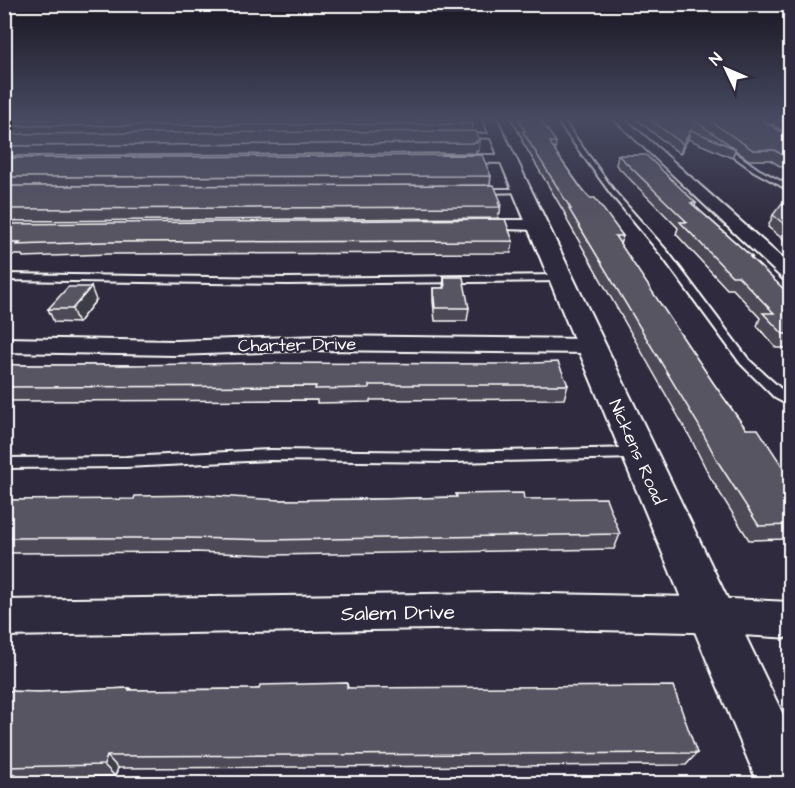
<svg xmlns="http://www.w3.org/2000/svg" width="795" height="788" viewBox="0 0 795 788" font-family="'Architects Daughter',sans-serif">
<style>
.lines{fill:none;stroke-linecap:round;stroke-linejoin:round}
.service-casing{stroke:#fff;stroke-width:4}
.minor-casing{stroke:#fff;stroke-width:4}
.tertiary-casing{stroke:#fff;stroke-width:4}
.service{fill:#2f2a3d;fill-rule:evenodd}
.minor{fill:#2f2a3d;fill-rule:evenodd}
.tertiary{fill:#2f2a3d;fill-rule:evenodd}
.wall{fill:#4d4956;stroke:#fff;stroke-width:1.5}
.shaded-wall{fill:#3e3c46;stroke:#fff;stroke-width:1.5}
.building{fill:#595564;stroke:#fff;stroke-width:1.5}
.labels{text-anchor:middle;dominant-baseline:central;stroke-width:4.5;stroke-linejoin:round;paint-order:stroke}
.street-label{font-size:18px;fill:#fff;stroke:#2f2a3d}
.near-street-label{font-size:21px;fill:#fff;stroke:#2f2a3d}
</style>
<rect width="100%" height="100%" fill="#2f2a3d"/>
<filter id="ink" filterUnits="userSpaceOnUse"><feTurbulence type="fractalNoise" baseFrequency=".0167" numOctaves="2"/><feDisplacementMap in="SourceGraphic" scale="12" xChannelSelector="R" yChannelSelector="G"/><feConvolveMatrix kernelMatrix="1 2 1 2 8 2 1 2 1" color-interpolation-filters="sRGB"/></filter>
<g filter="url(#ink)">
<g class="lines">
<defs>
<path id="service" d="M556 119H562L615 192 668 252 749 360 790 397V406L775 398 741 364 662 256 611 194Z
M462 134H497L500 136 497 138 460 137Z
M719 144H723L758 169 790 186V191L754 171 719 146Z
M522 189 525 191 524 192 483 193 480 191 483 189Z
M4 274 287 278 560 275 565 278 560 281 287 284 4 280Z
M637 448 642 450 644 453 642 456 637 458 453 462 270 460 126 467 4 468V458L126 457 270 450 453 452Z"/>
<path id="minor" d="M614 119H625L790 265V281L783 279Z
M764 119H780L769 125 790 138V146L756 126V122Z
M449 155H507L513 159 507 163 444 162 443 159 444 156Z
M473 220H537L545 225 537 230 467 228 465 225Z
M320 336 590 339 598 341 601 346 598 351 590 353 320 350 175 355 4 352V338L175 341Z
M496 593 692 597 790 602V638L692 632 496 628 4 636V600Z"/>
<path id="tertiary" d="M483 119H497L790 729V784H758Z"/>
</defs>
<use href="#service" class="service-casing"/>
<use href="#minor" class="minor-casing"/>
<use href="#tertiary" class="tertiary-casing"/>
<use href="#service" class="service"/>
<use href="#minor" class="minor"/>
<use href="#tertiary" class="tertiary"/>
</g>
<path class="wall" d="M4 119 473 124 472 131 480 141 479 151H476V153L4 156Z
M511 119H539L556 142 555 151 584 192 623 236 620 244 714 384 746 429 790 478V539L749 540 710 477 691 439 567 220V217L522 141V138Z
M636 119H692L694 120 693 119H760L790 137V172L770 160H749L735 150 732 158 688 139 680 154Z
M776 119H790V136L773 125Z
M618 155 696 203 695 206 752 257 751 258 790 295V351L787 348H776L757 326 760 318 733 289H727L676 234 678 228 616 165Z
M4 158 491 176 490 185 501 202 500 213H499L498 218 4 221Z
M790 209V245L768 227 773 215Z
M4 224 513 241 511 253 109 254 23 257 22 255H4Z
M444 277 469 308 467 321H435L433 301V288H443Z
M96 300 78 323 54 322 48 309Z
M4 364 19 365H130L568 385 564 399 370 400V402L317 403V400L4 401Z
M456 494 524 499 620 534 614 549 272 555 195 552 4 553V500H280L380 499 456 497Z
M347 683 348 688 697 753 686 765 118 768 115 776 20 778 12 773H4V691L39 692 130 688 132 690 259 689Z"/>
<path class="shaded-wall" d="M691 130 688 139 680 154 683 144Z
M91 287 96 300 78 323 72 309Z
M107 756 118 768 115 776 104 765Z"/>
<path class="building" d="M4 119H471L473 124 4 126Z
M518 119H539L543 123 556 142H550L556 153 584 192 590 198H595L623 236H615L714 384 746 429H758L790 478V525L759 526 718 462 698 424 569 209H571L523 132 525 131Z
M649 119H692L736 149 691 130 683 144Z
M707 119H760L790 137V159L774 150H753Z
M781 119H790V125Z
M476 131 480 141H476L477 143 4 146V134Z
M482 155 491 176 4 177V158Z
M618 155H646L696 203H691L752 257H750L790 295V334H783L763 313H774L738 276H732L680 222H687Z
M494 185 501 202H498L500 207 4 209V186Z
M782 203 790 209V229L773 215Z
M505 219 513 241 104 242 17 245 20 243H4V224Z
M444 277H463L469 308H435L433 288H445Z
M68 287H91L72 309H48Z
M558 362 568 385H369V388L315 389 316 386 4 387V364L19 365H130L256 363 508 364Z
M523 493 524 499 606 498 620 534 268 540 189 538H4V500L134 499 135 496 202 495 280 500 380 499 457 497 456 494Z
M347 683V688L673 686 697 753 107 756 104 765 5 767 8 762H4V691L39 692 130 688 129 690 259 689 260 685Z"/>
</g>
<linearGradient id="sky" x2="0" y2="1"><stop stop-color="#1a1722"/><stop offset="0.52" stop-color="#474a62"/><stop offset="1" stop-color="#474a62" stop-opacity="0"/></linearGradient>
<rect width="795" height="229" fill="url(#sky)"/>
<g class="labels">
<g class="street-label">
<text transform="translate(297 345) rotate(-1)">Charter Drive</text>
<text transform="translate(637 452) rotate(66)">Nickens Road</text>
</g>
<g class="near-street-label">
<text transform="translate(398 613) rotate(-1)">Salem Drive</text>
</g>
</g>
<rect width="795" height="788" fill="none" stroke="#2f2a3d" stroke-width="24"/>
<rect x="12" y="12" width="771" height="764" fill="none" stroke="#fff" stroke-width="2" filter="url(#ink)"/>
<g transform="translate(726 69) rotate(314)" stroke="#2f2a3d" stroke-width="4.5" paint-order="stroke">
<path d="M0-4.5L10 22L0 15L-10 22Z" fill="#ffffff"/>
<text y="-9" font-size="16" font-weight="bold" text-anchor="middle" fill="#ffffff">N</text>
</g>
</svg>
